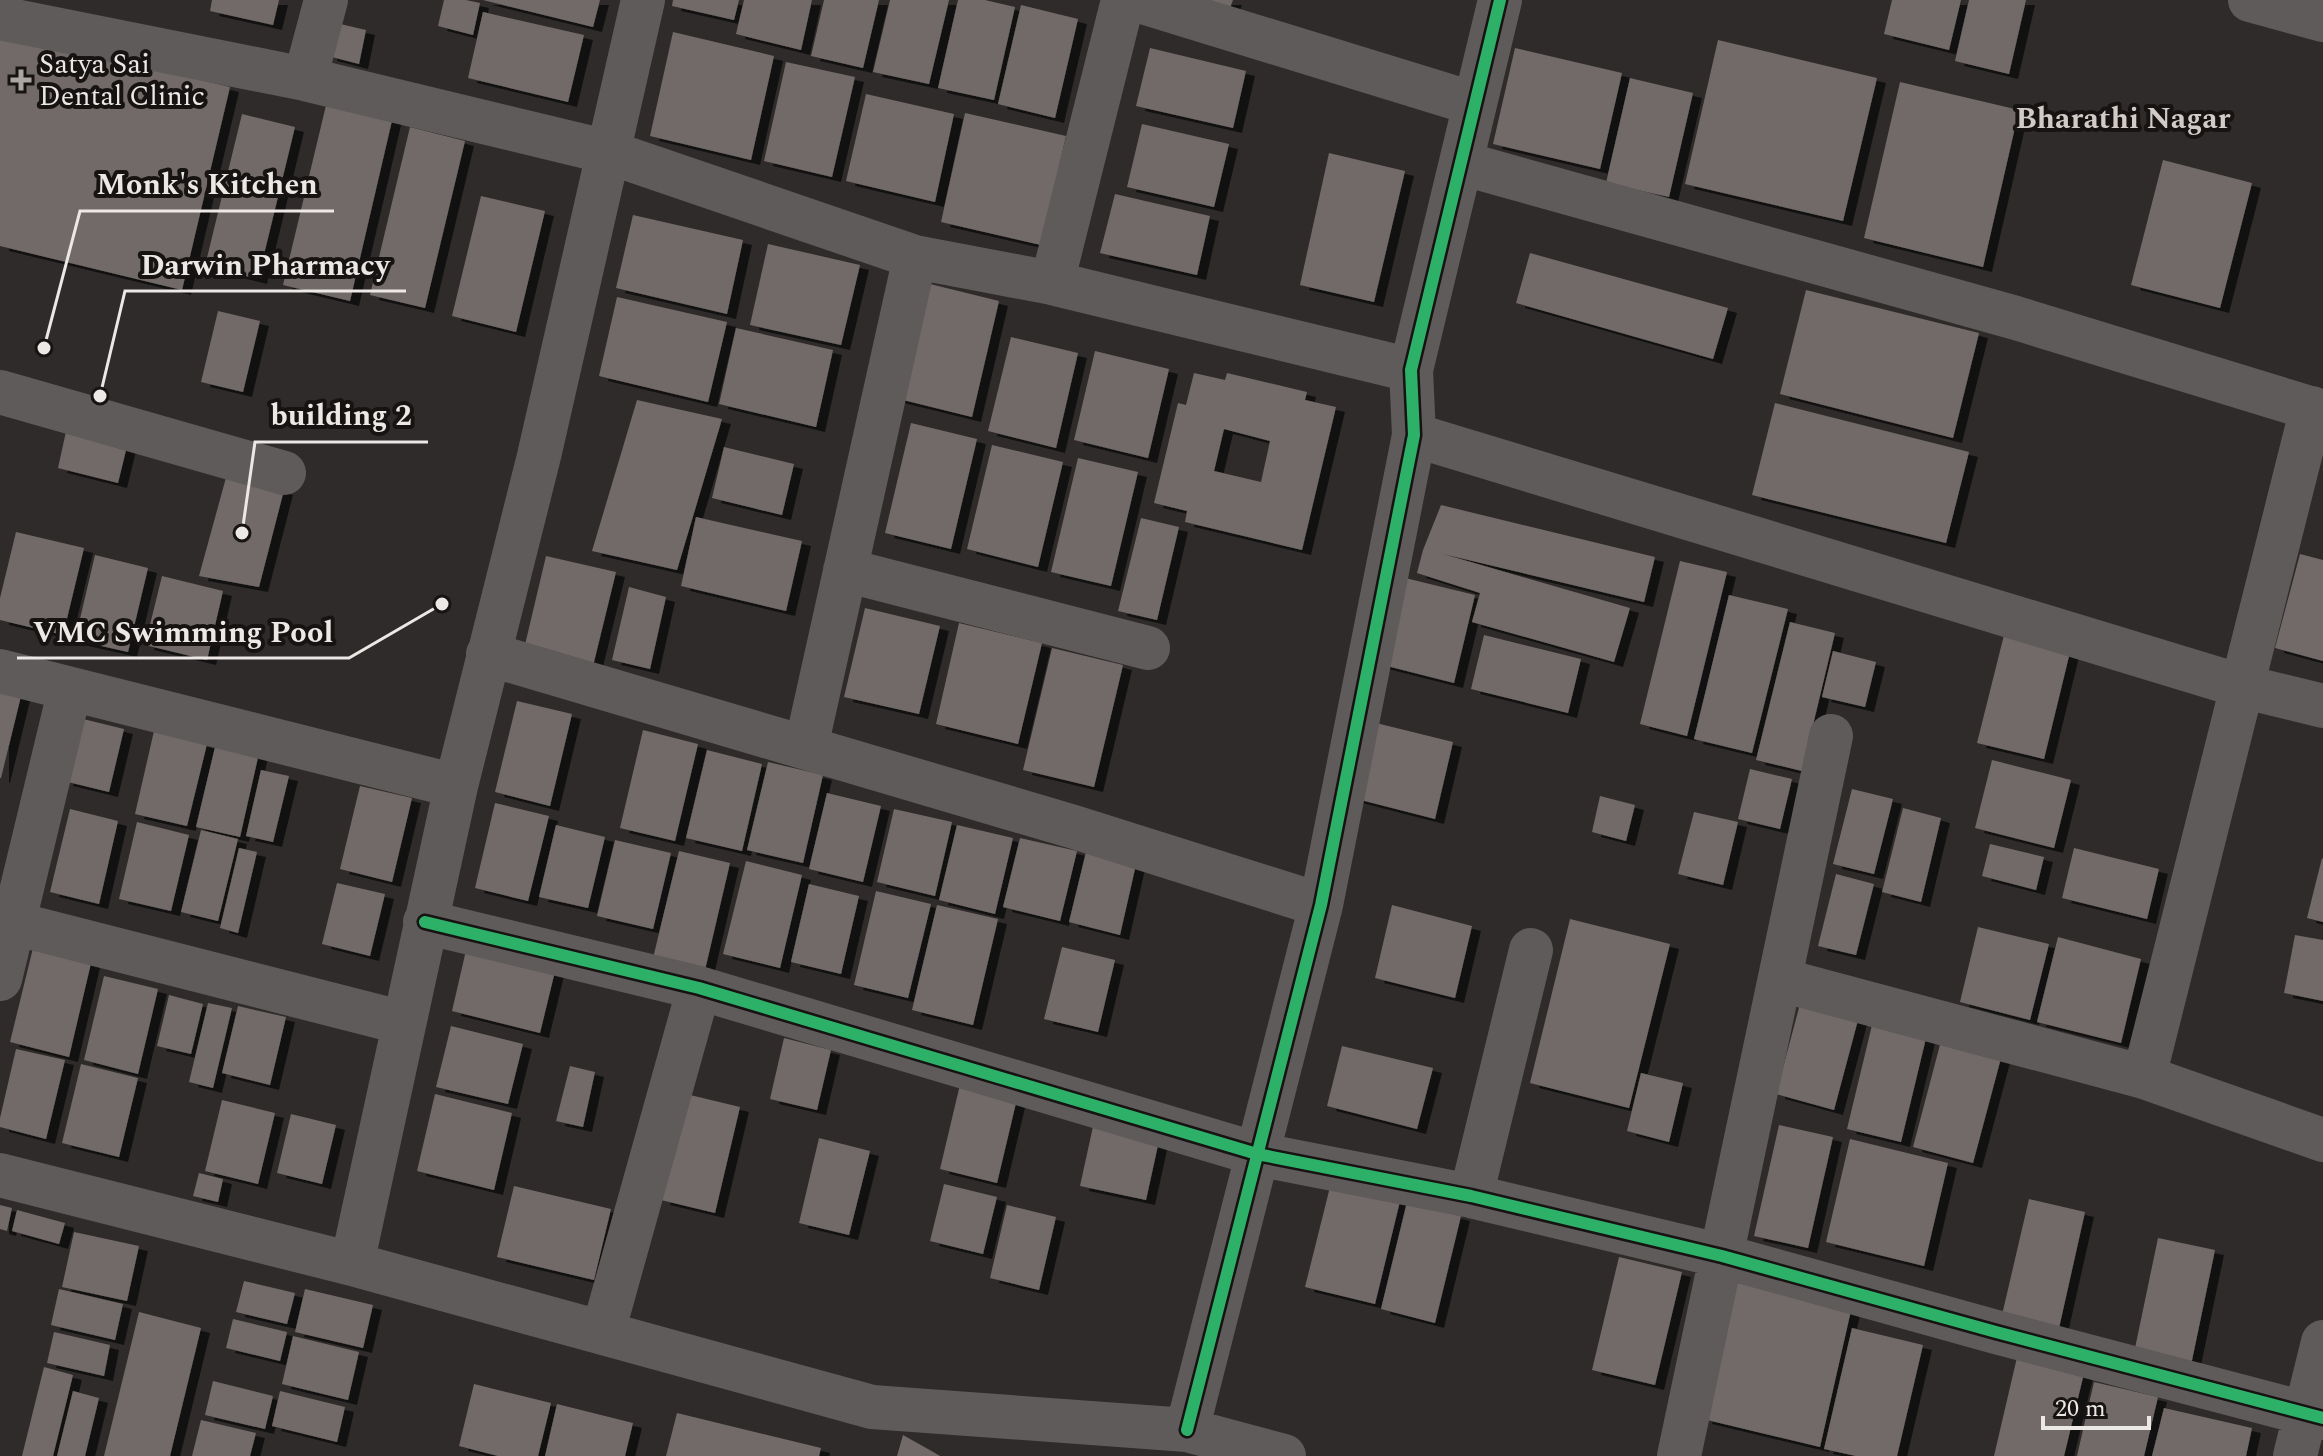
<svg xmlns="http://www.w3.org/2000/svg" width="2323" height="1456" viewBox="0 0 2323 1456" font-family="Spectral,serif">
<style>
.building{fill:#726a67;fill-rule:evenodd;filter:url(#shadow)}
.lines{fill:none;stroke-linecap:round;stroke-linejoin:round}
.minor{stroke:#5f5b5b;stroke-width:44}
.cycleway-casing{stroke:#161312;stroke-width:17}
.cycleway{stroke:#2db169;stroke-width:12}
.poi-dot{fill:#aaa6a4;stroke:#161312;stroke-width:3}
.labels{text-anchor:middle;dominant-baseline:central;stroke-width:8;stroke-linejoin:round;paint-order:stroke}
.poi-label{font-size:28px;fill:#ece8e6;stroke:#161312;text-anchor:start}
.neighbourhood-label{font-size:30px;font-weight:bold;fill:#d1cac7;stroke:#161312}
.leader{fill:none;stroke:#ece8e6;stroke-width:3}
.callout-dot{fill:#ece8e6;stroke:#161312;stroke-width:3}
.callout-label{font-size:30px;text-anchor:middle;font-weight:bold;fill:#ece8e6;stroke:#161312;stroke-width:8;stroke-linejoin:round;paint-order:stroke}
</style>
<defs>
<filter id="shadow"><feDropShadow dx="9" dy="5" stdDeviation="0" flood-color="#0009"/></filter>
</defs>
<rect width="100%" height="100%" fill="#2e2b2a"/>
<path class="building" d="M212 0H279L273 25 210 11Z
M444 0H466L480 3 473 35 438 26Z
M483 0H600L593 27Z
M673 0H739L734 20 672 6Z
M744 0H812L801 50 736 34Z
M824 0H879L863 68 811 56Z
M890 0H949L929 84 873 72Z
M958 0H985L1015 7 994 100 938 88Z
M1207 0H1233L1230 8Z
M1892 0H1961L1949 50 1884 34Z
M1969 0H2026L2009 74 1955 61Z
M1021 5 1078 19 1055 118 998 104Z
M483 12 584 35 568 102 468 78Z
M336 23 366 30 359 64 328 56Z
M0 31 230 87 182 290 0 246Z
M673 32 774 56 751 160 650 136Z
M1718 40 1877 78 1843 221 1685 184Z
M1150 48 1246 71 1233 128 1136 106Z
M1515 48 1622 73 1600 169 1493 144Z
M786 62 855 77 832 177 764 161Z
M1630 78 1693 93 1669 197 1606 183Z
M1900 82 2019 110 1983 267 1864 238Z
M866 94 954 114 935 202 846 181Z
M328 97 394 112 350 301 283 285Z
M965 113 1066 136 1041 245 941 222Z
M242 114 295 127 258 279 205 266Z
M1142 124 1229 144 1214 207 1127 187Z
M410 127 465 141 425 308 370 295Z
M1329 153 1405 171 1374 302 1300 285Z
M2163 160 2252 183 2220 308 2131 285Z
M1115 194 1210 216 1197 275 1100 253Z
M481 196 545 211 516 332 452 316Z
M633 215 743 240 727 314 616 288Z
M768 244 860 265 841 345 750 325Z
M1530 253 1728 308 1713 359 1516 303Z
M922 282 999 301 972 417 895 398Z
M1806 290 1979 333 1953 438 1780 394Z
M617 297 727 322 708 402 599 376Z
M218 311 260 321 243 392 201 382Z
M736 328 833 350 816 427 719 404Z
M1011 337 1078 353 1056 448 988 431Z
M1095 351 1169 369 1148 458 1074 440Z
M1194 373 1225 380 1227 373 1307 392 1305 400 1336 407 1302 550 1185 522 1187 511 1154 503 1178 403 1186 405ZM1224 429 1270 441 1261 482 1214 471Z
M637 400 722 419 677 570 592 551Z
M1775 403 1969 452 1946 543 1752 495Z
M911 423 977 439 951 549 885 533Z
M67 427 128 442 118 483 58 468Z
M992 445 1063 462 1038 567 967 549Z
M724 447 794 464 782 515 712 498Z
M1078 458 1138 472 1111 586 1051 572Z
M227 474 284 490 259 587 199 576Z
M1441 505 1655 557 1644 602 1443 554 1630 608 1614 662 1472 622 1480 593 1417 573 1423 550Z
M696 517 802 541 786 611 681 586Z
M1141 518 1179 527 1157 620 1118 611Z
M16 532 84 548 63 635 0 620V598Z
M2300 554 2323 560V661L2275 648Z
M95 555 148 568 128 652 75 640Z
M546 556 616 572 593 666 524 649Z
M1680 561 1727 572 1687 736 1640 724Z
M162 576 223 591 207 660 145 645Z
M1401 577 1475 595 1454 683 1379 664Z
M629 587 666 597 650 669 612 660Z
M1729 595 1788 609 1752 753 1694 739Z
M865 608 940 626 919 714 844 697Z
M1790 622 1835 633 1802 771 1756 760Z
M959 623 1042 643 1018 744 936 724Z
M1484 635 1581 659 1568 713 1471 689Z
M2004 635 2070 652 2044 759 1977 743Z
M1052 648 1123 665 1094 787 1023 770Z
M1833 651 1876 662 1865 707 1822 697Z
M0 691 21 696 1 778H0Z
M517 701 572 714 550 806 495 792Z
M79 718 124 729 109 792 64 781Z
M1372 722 1453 742 1435 819 1353 798Z
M643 730 698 744 675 841 620 828Z
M154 731 207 744 187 826 135 814Z
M216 743 259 753 240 837 196 827Z
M707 750 762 764 742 851 686 838Z
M1992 760 2071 780 2054 848 1975 828Z
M768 762 823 775 803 863 747 850Z
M1750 769 1792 779 1780 829 1738 819Z
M261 770 289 776 273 842 246 836Z
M360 786 412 798 392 882 340 869Z
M1852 789 1893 799 1874 874 1833 864Z
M827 793 881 806 863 882 809 869Z
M1600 796 1635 805 1626 841 1592 832Z
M495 803 549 816 528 901 475 888Z
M1903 808 1941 818 1921 902 1882 892Z
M70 809 118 821 99 904 50 892Z
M894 809 952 822 935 896 877 882Z
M1694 812 1738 822 1723 885 1678 874Z
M137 822 189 835 171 911 119 899Z
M556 825 605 837 588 908 539 897Z
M957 825 1013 838 995 914 939 900Z
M201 830 238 839 218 921 181 912Z
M1020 838 1077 851 1060 921 1003 907Z
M615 840 671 853 653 929 597 916Z
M1990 844 2044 857 2036 890 1982 876Z
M239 848 257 852 238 933 220 928Z
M1087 848 1137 860 1120 935 1069 922Z
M2074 848 2159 869 2147 919 2062 898Z
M679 851 730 863 705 970 653 958Z
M2322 858 2323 859V922L2307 918Z
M746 861 802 875 780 968 723 954Z
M1836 874 1874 884 1856 955 1818 946Z
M337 883 385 894 370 956 322 944Z
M809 884 859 896 841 974 791 962Z
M876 891 931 904 908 998 854 985Z
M937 905 998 919 973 1025 912 1010Z
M1392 905 1472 926 1455 998 1375 978Z
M1570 919 1670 944 1629 1108 1530 1083Z
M1978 927 2049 944 2030 1020 1960 1002Z
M2295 935 2323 940V1001L2284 993Z
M2058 937 2141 959 2121 1043 2037 1022Z
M467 946 556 967 540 1033 452 1011Z
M1062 947 1115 960 1098 1032 1044 1019Z
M33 948 91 963 69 1057 10 1042Z
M104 976 158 989 138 1074 84 1060Z
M169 995 203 1004 191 1054 157 1046Z
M208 1003 232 1008 213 1088 189 1082Z
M1800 1004 1858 1020 1834 1110 1776 1094Z
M238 1006 286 1017 270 1085 222 1073Z
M1873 1021 1927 1034 1901 1142 1847 1129Z
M451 1026 523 1044 508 1104 436 1087Z
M784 1038 831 1050 817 1110 770 1099Z
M1941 1041 2001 1058 1973 1163 1913 1147Z
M1342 1046 1433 1068 1417 1129 1327 1106Z
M16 1049 65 1060 46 1139 0 1127V1118Z
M81 1064 138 1078 119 1157 62 1143Z
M570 1066 595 1072 583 1127 556 1121Z
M963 1072 1020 1086 997 1183 940 1169Z
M1641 1073 1683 1083 1669 1142 1627 1131Z
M435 1094 512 1113 494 1190 417 1171Z
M686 1094 740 1107 715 1213 661 1200Z
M222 1100 275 1113 258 1184 205 1171Z
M291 1114 336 1125 322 1184 277 1173Z
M1094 1122 1160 1136 1146 1200 1080 1186Z
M1779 1125 1833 1137 1808 1248 1754 1236Z
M819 1138 870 1151 849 1235 799 1223Z
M1850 1139 1948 1163 1924 1266 1826 1242Z
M199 1173 223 1179 218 1202 193 1196Z
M1332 1179 1401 1197 1375 1304 1305 1287Z
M944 1184 997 1197 983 1254 930 1241Z
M514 1186 611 1209 594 1280 497 1257Z
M2029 1199 2085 1212 2059 1328 2002 1315Z
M1407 1202 1461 1216 1435 1323 1381 1309Z
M0 1205 12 1208 7 1231 0 1229Z
M1007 1205 1056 1217 1039 1290 990 1278Z
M17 1210 65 1223 59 1244 12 1231Z
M74 1232 139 1246 127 1301 62 1287Z
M2158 1238 2215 1250 2191 1365 2134 1353Z
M1619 1257 1682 1272 1655 1385 1592 1370Z
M1736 1279 1852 1306 1820 1447 1703 1419Z
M244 1281 295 1293 287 1324 236 1312Z
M59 1289 123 1304 115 1340 51 1325Z
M305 1289 373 1305 363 1348 295 1332Z
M139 1312 201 1328 170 1456H104Z
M233 1319 287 1332 280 1361 226 1348Z
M1852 1328 1923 1345 1897 1456H1856L1824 1449Z
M54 1332 110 1345 104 1376 47 1363Z
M293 1336 359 1352 348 1400 282 1384Z
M2018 1353 2085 1369 2064 1456H1994Z
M44 1367 73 1375 53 1456H22Z
M213 1381 273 1396 265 1429 205 1415Z
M2094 1382 2158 1397 2144 1456H2077Z
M474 1384 551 1403 538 1456H498L459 1446Z
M73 1391 99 1398 85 1456H57Z
M280 1391 345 1407 337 1442 272 1426Z
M557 1404 633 1423 625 1456H545Z
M2164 1408 2252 1428 2246 1456H2152Z
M677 1413 821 1448 819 1456H666Z
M201 1420 256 1433 250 1456H192Z
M903 1435 935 1453 940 1456H897Z"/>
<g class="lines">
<path class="minor" d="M1136 0 1475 104
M2250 0 2323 20
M0 18 305 79 608 152 915 257 1052 283 1411 370
M305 79 326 0
M1461 163 2016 318 2323 412
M1052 283 1123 0
M0 392 284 473
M1414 435 2241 686 2323 706
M845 570 1148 648
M488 654 1074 827 1321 905
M0 671 456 786
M806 747 915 257
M425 922 699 988 1257 1154 1471 1196 1722 1256 1996 1332 2323 1418
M13 923 404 1023
M0 979 70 689
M1781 980 2144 1077 2323 1140
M2144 1077 2312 408
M0 1175 352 1264 872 1407 1187 1430 1284 1456
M1471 1196 1531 950
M352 1264 456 786 539 456 643 0
M603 1332 699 988
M1187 1430 1321 905 1414 435 1411 370 1500 0
M1679 1456 1831 736
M2295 1456 2323 1342"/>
<defs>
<path id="cycleway" d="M425 922 699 988 1257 1154 1471 1196 1722 1256 1996 1332 2323 1418
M1187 1430 1321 905 1414 435 1411 370 1500 0"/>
</defs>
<use href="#cycleway" class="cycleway-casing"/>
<use href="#cycleway" class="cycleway"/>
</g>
<path class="poi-dot" d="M17 68h8v8h8v8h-8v8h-8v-8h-8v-8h8z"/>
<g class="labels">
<g class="poi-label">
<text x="39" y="64">Satya Sai<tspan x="39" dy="32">Dental Clinic</tspan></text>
</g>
<g class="neighbourhood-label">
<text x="2123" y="119">Bharathi Nagar</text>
</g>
</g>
<path class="leader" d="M44 348L80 211H334M100 396L125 291H406M242 533L255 442H428M442 604L349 658H17"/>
<g class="callout-dot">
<circle cx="44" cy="348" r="8"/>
<circle cx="100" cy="396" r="8"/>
<circle cx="242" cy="533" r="8"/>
<circle cx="442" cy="604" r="8"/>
</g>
<g class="callout-label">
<text x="207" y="194">Monk's Kitchen</text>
<text x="265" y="275">Darwin Pharmacy</text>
<text x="341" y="425">building 2</text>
<text x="183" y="642">VMC Swimming Pool</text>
</g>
<path d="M2043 1416v12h106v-12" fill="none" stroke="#ece8e6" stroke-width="4"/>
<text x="2055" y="1416" font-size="24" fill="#ece8e6" stroke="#161312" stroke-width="6" paint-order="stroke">20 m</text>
</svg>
